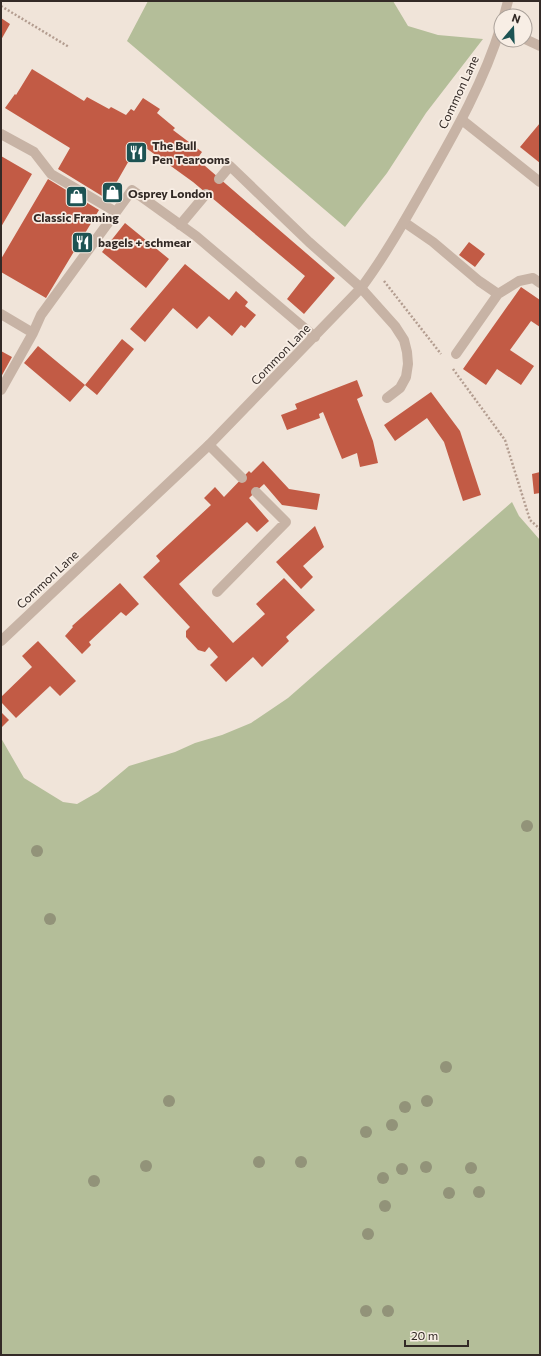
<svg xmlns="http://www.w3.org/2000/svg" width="541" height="1356" viewBox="0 0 541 1356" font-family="Commissioner,sans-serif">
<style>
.green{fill:#b4be99}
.building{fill:#c25b45}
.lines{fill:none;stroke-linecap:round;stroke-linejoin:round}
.path{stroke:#b39d90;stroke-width:2.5;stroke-dasharray:2 2;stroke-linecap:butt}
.lane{stroke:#c7b3a5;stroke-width:10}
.street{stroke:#c7b3a5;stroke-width:10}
.tree{fill:#929379}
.labels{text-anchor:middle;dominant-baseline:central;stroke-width:3.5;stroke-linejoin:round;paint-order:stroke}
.street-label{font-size:12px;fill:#332a26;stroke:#f8eee5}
.poi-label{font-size:12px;font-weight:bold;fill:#332a26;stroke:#f8eee5;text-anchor:start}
</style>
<rect width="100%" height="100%" fill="#f0e4d9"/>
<path class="green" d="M148 1H393L408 26 438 35 483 39 426 113 387 173 345 227 127 41Z
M512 502 519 516 540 540V1355H1V738L24 778 63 802 77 804 98 792 129 766 175 752 195 743 222 735 251 723 288 698Z"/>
<path class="building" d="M1 18 10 24 1 40Z
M32 69 84 101 87 97 109 109 111 107 126 115 131 109 134 111 143 98 160 109 157 113 175 128 173 130 202 152 197 159 335 278 304 314 287 299 305 276 193 182 139 143 107 199 58 169 70 148 5 108 15 94 16 95Z
M540 123V163L520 147Z
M1 156 32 174 1 227Z
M48 179 99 210 46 298 1 272V259Z
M125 223 169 259 146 288 102 252Z
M469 242 485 254 475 267 459 255Z
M185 264 229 300 236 291 248 302 245 306 256 315 245 328 241 325 232 336 209 316 197 329 173 308 145 342 130 329Z
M521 287 540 300V327L531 321 510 350 534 366 521 385 497 369 486 385 463 369Z
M122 339 134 349 97 395 85 385Z
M38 346 85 385 70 402 24 363Z
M1 351 12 357 1 377Z
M357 380 363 396 357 399 373 441 378 463 360 467 357 453 342 459 323 412 319 414 320 418 287 430 281 415 297 409 295 404Z
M431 392 460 431 481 495 463 501 444 442 427 418 395 441 384 425Z
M263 461 289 489 320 494 317 510 282 505 264 484 249 498 269 521 257 532 247 522 179 584 233 643 265 614 256 604 284 578 315 610 286 637 289 641 262 667 253 657 226 682 210 665 218 657 209 647 205 652 198 650 186 637V631L190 627 143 577 160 561 156 556 211 505 204 498 215 487 224 497 249 471 251 473Z
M540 472V493L534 494 532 474Z
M315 526 324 547 303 566 313 577 301 589 276 562Z
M120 583 139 604 126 616 121 612 89 642 91 645 82 654 65 636 73 627 72 626Z
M38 641 76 681 60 696 50 686 16 718 1 702V697L32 667 22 656Z
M1 712 9 720 1 728Z"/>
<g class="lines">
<path class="path" d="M1 6 69 47
M384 281 441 354
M453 369 505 440 530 520 540 529"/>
<path class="lane" d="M462 120 540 182
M1 134 34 152 51 174 116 212
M219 179 230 166 309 242 361 288 395 326 404 340 407 352 408 364 406 377 400 388 387 398
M404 222 433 242 479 281 498 294
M180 225 206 194
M1 314 33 333 41 315 132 190 196 236 315 337
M456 354 498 294 519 281 533 278 540 283
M1 390 33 333
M209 445 242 478
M217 592 286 522 256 492"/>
<path class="street" d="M504 16 508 1
M525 39 540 46
M1 641 209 445 361 288C385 256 405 220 425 185 454 134 484 82 501 26"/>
</g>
<g class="tree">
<circle cx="527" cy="826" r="6"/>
<circle cx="37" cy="851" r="6"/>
<circle cx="50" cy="919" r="6"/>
<circle cx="446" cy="1067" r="6"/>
<circle cx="169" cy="1101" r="6"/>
<circle cx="427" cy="1101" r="6"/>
<circle cx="405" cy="1107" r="6"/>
<circle cx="392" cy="1125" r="6"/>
<circle cx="366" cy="1132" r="6"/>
<circle cx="259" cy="1162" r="6"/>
<circle cx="301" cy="1162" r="6"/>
<circle cx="146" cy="1166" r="6"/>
<circle cx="426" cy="1167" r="6"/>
<circle cx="471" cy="1168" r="6"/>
<circle cx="402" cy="1169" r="6"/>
<circle cx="383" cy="1178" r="6"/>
<circle cx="94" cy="1181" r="6"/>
<circle cx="479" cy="1192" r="6"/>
<circle cx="449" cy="1193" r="6"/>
<circle cx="385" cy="1206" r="6"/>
<circle cx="368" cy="1234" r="6"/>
<circle cx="366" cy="1311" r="6"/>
<circle cx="388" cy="1311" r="6"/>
</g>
<defs>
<symbol id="restaurant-square" viewBox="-11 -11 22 22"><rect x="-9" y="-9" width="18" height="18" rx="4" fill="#1d5353" stroke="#f8eee5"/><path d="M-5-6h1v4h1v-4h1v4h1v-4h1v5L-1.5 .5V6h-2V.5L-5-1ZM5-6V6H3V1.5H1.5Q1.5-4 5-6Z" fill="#fff"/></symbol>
<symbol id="shop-square" viewBox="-11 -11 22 22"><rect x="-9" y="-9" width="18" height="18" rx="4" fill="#1d5353" stroke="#f8eee5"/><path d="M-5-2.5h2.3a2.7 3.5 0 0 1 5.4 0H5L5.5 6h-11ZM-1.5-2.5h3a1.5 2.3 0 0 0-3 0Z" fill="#fff"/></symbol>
</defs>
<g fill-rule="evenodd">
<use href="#restaurant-square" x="124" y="140" width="25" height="25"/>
<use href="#shop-square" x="100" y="180" width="25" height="25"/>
<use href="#shop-square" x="64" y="184" width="25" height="25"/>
<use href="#restaurant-square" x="70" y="230" width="25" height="25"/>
</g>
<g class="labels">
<g class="street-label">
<text transform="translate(458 92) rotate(-65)">Common Lane</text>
<text transform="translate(280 354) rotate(-46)">Common Lane</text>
<text transform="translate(47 579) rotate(-43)">Common Lane</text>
</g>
<g class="poi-label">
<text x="152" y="145">The Bull<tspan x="152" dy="14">Pen Tearooms</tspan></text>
<text x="128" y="193">Osprey London</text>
<text x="76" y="217" text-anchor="middle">Classic Framing</text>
<text x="98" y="242">bagels + schmear</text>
</g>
</g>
<rect width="541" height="1356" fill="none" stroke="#332a26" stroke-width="4"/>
<g transform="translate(513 28) rotate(19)"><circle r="19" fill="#f8eee5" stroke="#a9a099"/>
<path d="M0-3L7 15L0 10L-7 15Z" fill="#1d5353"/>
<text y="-6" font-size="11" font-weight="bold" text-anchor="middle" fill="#332a26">N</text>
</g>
<path d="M405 1340v6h63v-6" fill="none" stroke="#332a26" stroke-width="2"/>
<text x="411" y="1340" font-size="12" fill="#332a26" stroke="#f8eee5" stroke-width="3" paint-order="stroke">20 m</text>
</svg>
